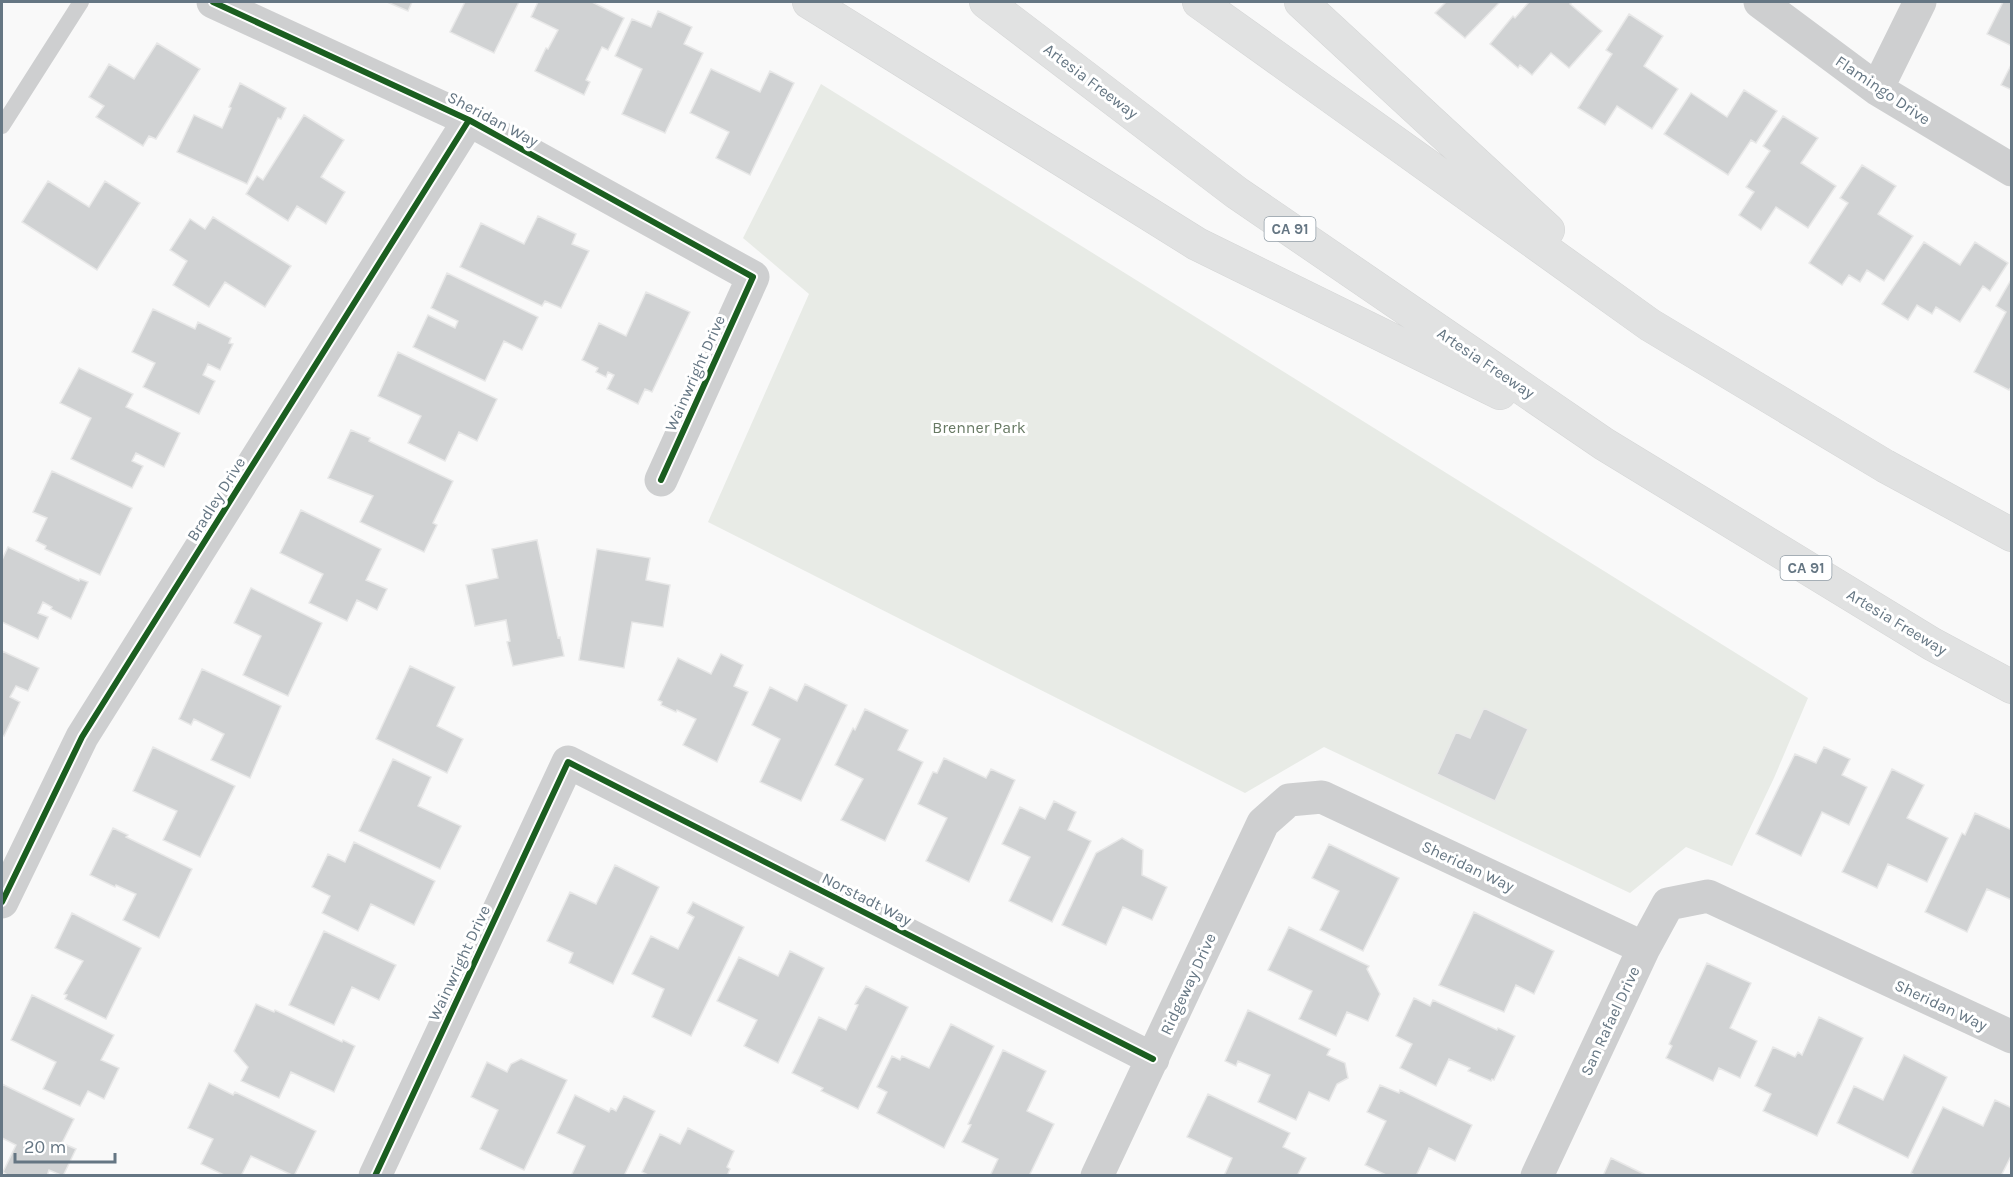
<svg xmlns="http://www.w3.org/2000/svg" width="2013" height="1177" viewBox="0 0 2013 1177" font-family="Karla,sans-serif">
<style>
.green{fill:#e8ebe6}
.building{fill:#d0d2d3;stroke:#e8e8e8;stroke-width:1.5}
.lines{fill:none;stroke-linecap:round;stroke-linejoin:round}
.motorway-casing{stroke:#d5d6d6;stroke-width:34}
.service{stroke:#cecfd0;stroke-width:16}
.minor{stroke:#cecfd0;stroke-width:33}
.motorway{stroke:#e1e2e2;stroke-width:33}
.cycleway-casing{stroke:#fff;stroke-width:10}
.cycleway{stroke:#1b5e20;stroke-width:6}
.labels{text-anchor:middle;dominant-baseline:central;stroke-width:6;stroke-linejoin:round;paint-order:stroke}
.shield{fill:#fff;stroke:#939fa8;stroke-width:1.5}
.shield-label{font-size:15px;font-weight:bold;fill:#657683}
.street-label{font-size:16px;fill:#657683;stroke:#fff}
.park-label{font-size:16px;fill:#687a64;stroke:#fff}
</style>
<rect width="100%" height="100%" fill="#f9f9f9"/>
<path class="green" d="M821 84 1808 698 1774 778 1732 866 1686 847 1630 893 1324 747 1245 793 708 522 809 294 743 238Z"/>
<path class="building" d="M387 2H412L408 11Z
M465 2H519L494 53 450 32Z
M538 2H592L624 18 608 50 602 47 586 80 590 82 584 95 535 71 546 48 548 49 558 30 531 17Z
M1446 2H1500L1465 38 1435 13Z
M1529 2H1572L1570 4 1602 31 1569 68 1551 53 1532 75 1520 65 1518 68 1490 44 1513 16 1515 18Z
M2003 2H2012V46L1987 34Z
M658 11 692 27 684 44 703 53 665 133 622 114 642 69 615 56 632 19 651 27Z
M1629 14 1663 36 1644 66 1678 89 1652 129 1617 106 1605 125 1578 108 1612 54 1606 50Z
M157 43 200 69 156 139 149 136 143 146 96 117 104 106 89 97 109 64 134 79Z
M2012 63V90L2001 85Z
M711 69 760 92 770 71 794 83 750 175 716 158 729 132 690 113Z
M240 83 286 108 281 119 278 118 247 184 177 152 194 115 222 128 231 108 229 107Z
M1744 90 1777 111 1756 143 1751 140 1728 175 1664 134 1691 93 1727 117Z
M304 115 344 140 321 177 345 192 326 224 297 206 288 221 246 194 257 176 263 180Z
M1783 116 1818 138 1801 163 1836 186 1808 228 1776 207 1761 230 1739 215 1754 192 1746 187 1770 151 1763 146Z
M1862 165 1896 186 1878 214 1913 236 1884 281 1867 270 1860 282 1849 275 1842 285 1809 263 1848 203 1840 198Z
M48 181 89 207 105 181 140 203 97 270 22 222Z
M538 216 576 234 572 244 589 251 561 308 545 301 542 306 460 267 481 223 524 244Z
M213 217 291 266 265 307 225 282 209 307 173 285 187 261 170 250 190 219 205 229Z
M1924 242 1960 265 1975 242 2008 263 1990 291 1983 286 1960 322 1936 307 1932 314 1917 305 1908 320 1882 304Z
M447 273 538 317 522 350 504 341 485 381 413 347 428 315 455 328 458 321 431 308Z
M2012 278V386L2009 390 1974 372 2006 312 1996 306Z
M646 292 690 312 652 392 645 389 638 404 607 389 614 375 608 372 606 377 596 372 598 368 582 360 599 323 626 336Z
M153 309 195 329 198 322 231 338 229 343 233 344 220 370 208 364 203 375 215 381 199 414 143 387 155 363 132 352Z
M398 352 497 399 477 441 459 432 445 461 408 443 421 416 378 396Z
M79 368 133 394 126 407 180 433 164 467 136 453 132 461 143 466 132 488 71 459 91 418 60 403Z
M351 430 370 438 369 441 453 481 433 523 437 525 424 552 360 522 373 496 328 478Z
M52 471 132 508 100 575 45 549 46 546 36 541 47 518 33 512Z
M301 510 381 549 366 580 387 589 377 610 357 600 347 621 309 603 323 574 280 553Z
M537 540 558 638 560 637 564 656 513 666 507 642 510 641 506 620 475 626 466 585 498 578 492 549Z
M8 547 79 581 80 579 88 582 71 619 51 609 52 607 43 602 38 613 48 617 38 639 2 622V560Z
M597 549 650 558 646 580 670 585 663 627 632 622 624 668 579 660Z
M251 588 322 623 288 696 243 675 261 636 234 623Z
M2 651 39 668 28 691 16 686 10 697 20 702 4 736 2 735Z
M721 654 743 665 734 686 748 692 717 762 683 745 696 719 677 710 676 712 661 705 662 702 658 700 678 658 711 674Z
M410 666 455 687 437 726 463 739 447 773 376 739Z
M202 669 281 706 250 778 211 760 224 734 194 719 191 725 179 719Z
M805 684 847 705 801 801 760 782 780 739 752 725 770 687 797 701Z
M1484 708 1528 729 1495 801 1437 774 1456 732 1470 738Z
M865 709 908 730 898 750 923 762 885 841 841 820 863 779 835 765 853 728 855 730Z
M153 747 235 786 200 857 163 840 177 811 133 791Z
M1824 747 1850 759 1842 775 1867 787 1849 825 1822 812 1801 856 1756 834 1795 754 1816 763Z
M944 758 986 778 991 769 1015 780 969 882 926 861 947 818 918 804 933 772 937 773Z
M393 759 431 777 418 806 461 826 440 869 359 831Z
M1892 769 1924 785 1907 818 1948 838 1927 882 1888 864 1877 888 1842 872Z
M1054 801 1076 812 1068 830 1091 841 1052 922 1009 901 1030 857 1002 844 1020 807 1045 819Z
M1975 813 2012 830V900L1987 889 1967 932 1925 912 1962 833 1965 835Z
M113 828 128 835 126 837 192 869 159 938 123 920 136 894 116 885 115 887 90 875Z
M1122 838 1143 850 1142 875 1167 887 1152 920 1123 907 1106 945 1062 925 1096 853Z
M354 842 435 881 414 925 371 904 358 931 322 913 330 896 312 887 328 854 345 862Z
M1329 844 1399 878 1363 951 1320 930 1339 891 1312 878Z
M615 865 659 887 613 984 569 963 573 953 547 941 570 892 596 904Z
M693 902 744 927 691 1036 652 1017 664 989 632 974 651 936 678 949 694 917 687 913Z
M1474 912 1554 951 1534 994 1516 985 1504 1012 1439 985Z
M72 913 141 948 106 1019 65 999 67 995 64 994 83 961 55 948Z
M1289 927 1369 966 1367 969 1380 994 1368 1021 1347 1012 1336 1036 1299 1019 1312 991 1268 970Z
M324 931 396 965 379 1000 352 987 334 1025 289 1005Z
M790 951 824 968 778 1063 744 1046 757 1020 717 1001 739 957 778 976Z
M1707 963 1751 983 1730 1028 1757 1041 1740 1078 1719 1068 1713 1081 1666 1058 1672 1046 1669 1044Z
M866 986 908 1007 858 1109 821 1091 823 1088 792 1073 819 1017 846 1030 858 1005 855 1004Z
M32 995 114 1035 101 1060 119 1068 104 1099 88 1091 80 1106 43 1089 56 1062 11 1040Z
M1414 998 1430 1006 1433 1000 1497 1030 1498 1028 1515 1036 1494 1080 1492 1079 1491 1081 1468 1071 1470 1068 1449 1059 1436 1086 1400 1068 1412 1044 1396 1036Z
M256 1004 274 1012 275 1010 342 1042 343 1040 355 1046 334 1092 291 1072 279 1098 241 1081 248 1067 234 1051Z
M1248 1010 1330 1049 1327 1055 1345 1063 1348 1078 1337 1084 1329 1101 1309 1092 1296 1120 1258 1102 1270 1075 1238 1061 1236 1066 1225 1061Z
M1819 1017 1863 1038 1817 1136 1763 1111 1771 1094 1755 1086 1773 1047 1795 1057 1798 1052 1802 1055Z
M951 1024 994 1046 944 1148 877 1113 887 1092 877 1087 892 1056 900 1060 902 1056 929 1068Z
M1003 1050 1046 1071 1027 1111 1054 1124 1029 1176H990L998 1159 962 1142 971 1125 968 1124Z
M1904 1055 1947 1077 1908 1158 1837 1123 1854 1086 1883 1100Z
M521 1059 567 1080 524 1170 480 1149 498 1110 471 1097 487 1062 507 1072 511 1064Z
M209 1083 233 1095 235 1092 316 1131 294 1176 251 1156 241 1176H226L201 1164 213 1139 188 1128Z
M2 1084 74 1119 62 1143 76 1149 63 1176 49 1170 47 1176H9L3 1172 16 1145 2 1138Z
M1380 1085 1399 1093 1400 1090 1472 1125 1455 1161 1429 1148 1416 1176H1388L1365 1165 1386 1121 1367 1112Z
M1208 1094 1290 1133 1283 1147 1306 1158 1297 1176H1224L1232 1158 1187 1137Z
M575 1095 609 1112 611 1108 616 1111 624 1096 655 1111 624 1176H571L585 1146 557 1133Z
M1995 1100 2012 1108V1154L2001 1176H1916L1911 1173 1943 1107 1983 1126Z
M688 1128 734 1151 727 1167 730 1169 727 1176H650L642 1172 660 1134 680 1144Z
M1611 1158 1648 1176H1603Z"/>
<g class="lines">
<defs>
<path id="motorway" d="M809 2 1197 244 1500 393
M986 2 1237 193 1604 444 1932 644 2012 687
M1199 2 1650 325 1885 466 2012 535
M1301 2 1548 230"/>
</defs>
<use href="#motorway" class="motorway-casing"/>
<path class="service" d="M2 126 81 2"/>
<path class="minor" d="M213 2 469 120 753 277 661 480
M1760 2 1877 89 2012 170
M1877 89 1920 2
M2 902 82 737 469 120
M375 1176 568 762 1153 1059
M1097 1176 1263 823 1289 800 1322 797 1644 948
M1537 1176 1644 948 1668 904 1708 896 2012 1037"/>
<use href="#motorway" class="motorway"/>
<defs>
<path id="cycleway" d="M213 2 469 120 753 277 661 480
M2 902 82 737 469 120
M375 1176 568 762 1153 1059"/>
</defs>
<use href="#cycleway" class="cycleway-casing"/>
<use href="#cycleway" class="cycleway"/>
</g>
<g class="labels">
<g class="shield">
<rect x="1264.5" y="217" width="51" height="24" rx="4.5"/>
<rect x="1780.5" y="556" width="51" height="24" rx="4.5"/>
</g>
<g class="shield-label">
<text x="1290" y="229">CA 91</text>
<text x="1806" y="568">CA 91</text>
</g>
<g class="street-label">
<text transform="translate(1091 81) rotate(37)">Artesia Freeway</text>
<text transform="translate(1883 90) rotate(34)">Flamingo Drive</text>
<text transform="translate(493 119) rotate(28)">Sheridan Way</text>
<text transform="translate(1486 363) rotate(34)">Artesia Freeway</text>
<text transform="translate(695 373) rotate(-66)">Wainwright Drive</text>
<text transform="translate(216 499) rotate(-58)">Bradley Drive</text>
<text transform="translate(1897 622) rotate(31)">Artesia Freeway</text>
<text transform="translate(1468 866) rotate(25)">Sheridan Way</text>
<text transform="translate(867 899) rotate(27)">Norstadt Way</text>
<text transform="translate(459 963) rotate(-65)">Wainwright Drive</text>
<text transform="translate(1188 984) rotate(-65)">Ridgeway Drive</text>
<text transform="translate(1941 1005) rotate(25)">Sheridan Way</text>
<text transform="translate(1610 1021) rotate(-65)">San Rafael Drive</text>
</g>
<g class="park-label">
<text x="979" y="427">Brenner Park</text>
</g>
</g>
<rect width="2013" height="1177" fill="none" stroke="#657683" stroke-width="6"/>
<path d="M15 1153v9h100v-9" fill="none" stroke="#657683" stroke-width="3"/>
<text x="24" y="1153" font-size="18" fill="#657683" stroke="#ffffff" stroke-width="4.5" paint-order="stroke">20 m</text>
</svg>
